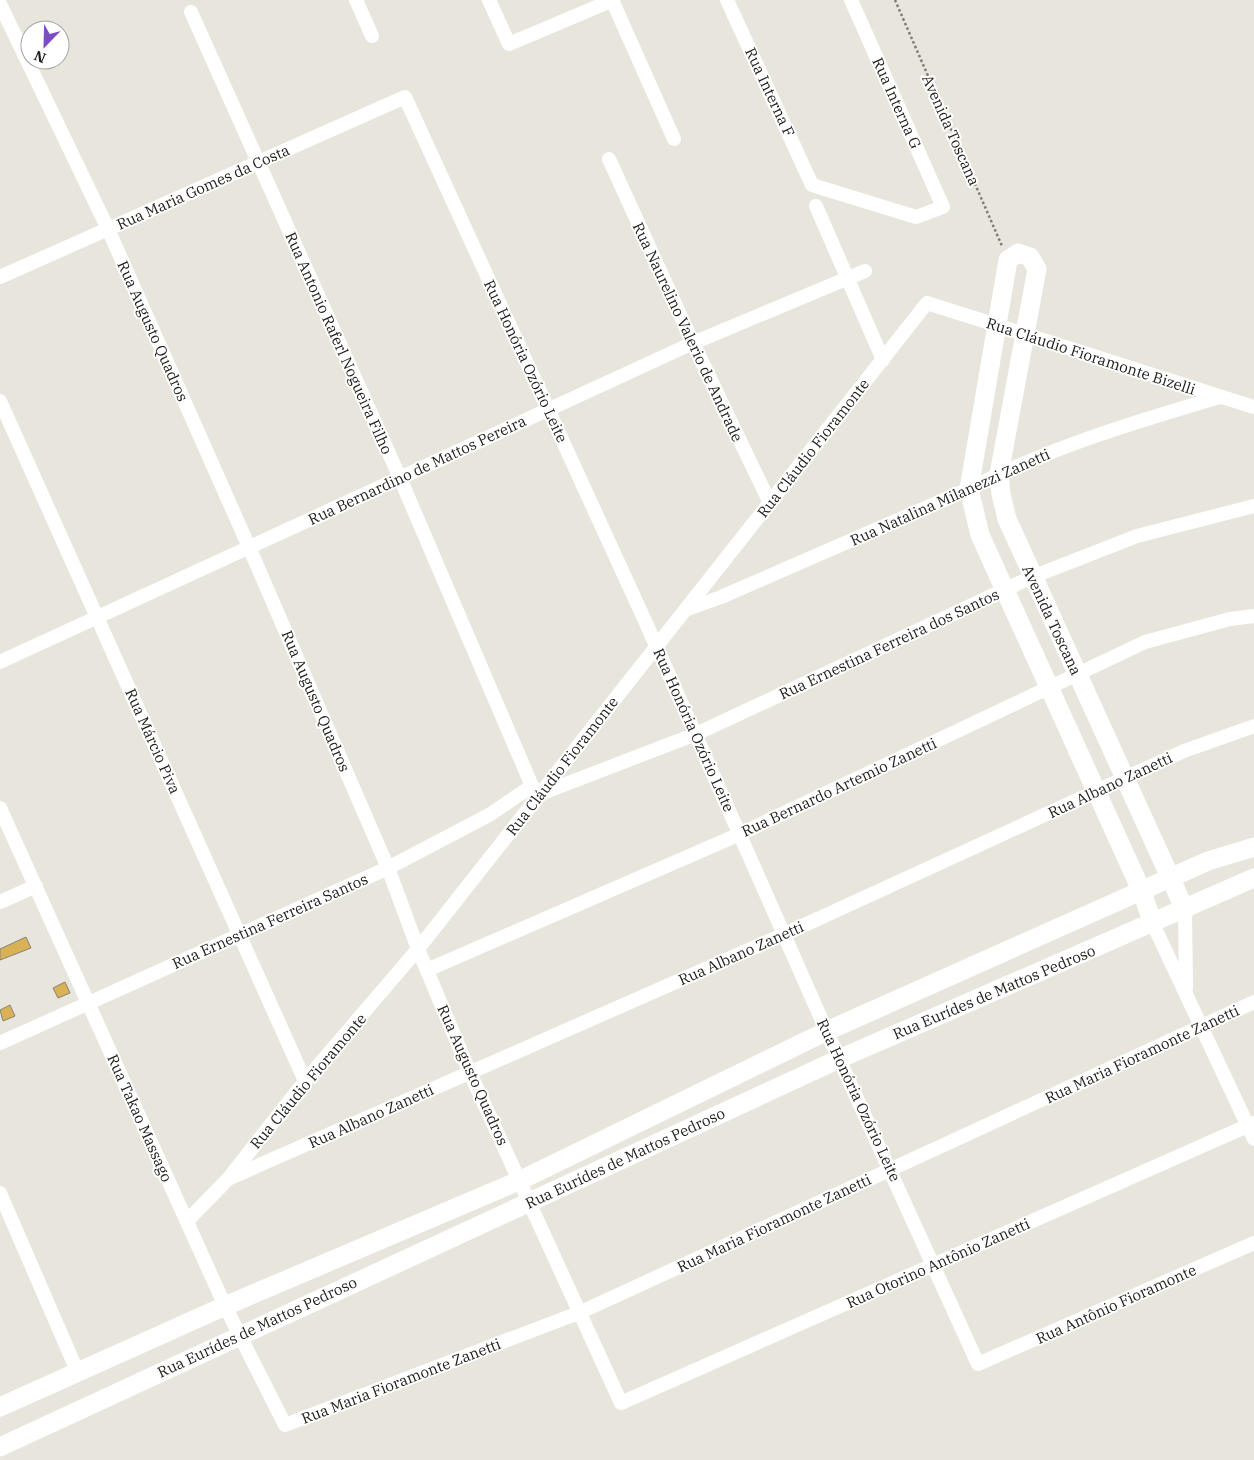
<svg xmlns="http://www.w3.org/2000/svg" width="1254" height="1460" viewBox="0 0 1254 1460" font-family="'IBM Plex Serif',serif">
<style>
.building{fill:#d8b254;stroke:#86837b}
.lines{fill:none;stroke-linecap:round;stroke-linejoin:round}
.path{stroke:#7f7d77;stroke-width:2.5;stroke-dasharray:2.5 2.5;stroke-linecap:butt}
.street{stroke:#fff;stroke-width:14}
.secondary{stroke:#fff;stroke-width:19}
.labels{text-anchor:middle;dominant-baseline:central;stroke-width:4;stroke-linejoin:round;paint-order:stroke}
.street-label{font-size:15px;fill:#1d1c19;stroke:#fff}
</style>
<rect width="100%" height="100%" fill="#e8e5dc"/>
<path class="building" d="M26 937 31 948 0 960V949Z
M65 982 70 993 58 998 53 988Z
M10 1005 15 1016 3 1021 0 1010Z"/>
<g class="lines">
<path class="path" d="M895 0 1002 246"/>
<path class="street" d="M356 0 372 36
M489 0 509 44 613 0
M612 0 674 139
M727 0 812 185 916 217 943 207 851 0
M0 4 108 229 249 547 388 868 418 949 470 1073 621 1403 1254 1123
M191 12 400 478 532 786 540 794 696 734 1032 577 1137 536 1254 506
M609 159 693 343 770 503
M816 206 883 360
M0 277 405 97 646 623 839 1059 978 1364 1254 1243
M0 401 305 1081
M685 610 721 597 969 489C1049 448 1134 422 1220 397
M0 662 693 343 865 271
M0 808 225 1306 285 1425 581 1312 1254 1002
M0 902 36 886
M1185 910 1186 989
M1153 924 1254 1139
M427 970 740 834 1145 642 1230 619 1254 616
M0 1043 388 868 489 815 532 786
M230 1178 785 934 1184 751 1254 726
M0 1193 78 1373
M188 1220 228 1179 305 1081 418 949 927 303 1254 407"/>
<path class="secondary" d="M1153 924 1142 892 980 535 969 489 1008 260 1018 253 1030 257 1037 269 999 474 1001 494 1007 519 1185 910
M0 1407 225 1306 521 1180 827 1031 1208 861 1254 847
M0 1447 839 1059 1254 878"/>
</g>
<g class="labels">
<g class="street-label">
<text transform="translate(770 92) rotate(65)">Rua Interna F</text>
<text transform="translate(897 103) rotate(66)">Rua Interna G</text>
<text transform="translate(951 130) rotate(66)">Avenida Toscana</text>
<text transform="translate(203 187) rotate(-24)">Rua Maria Gomes da Costa</text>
<text transform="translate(153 331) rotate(66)">Rua Augusto Quadros</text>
<text transform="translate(688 332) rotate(65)">Rua Naurelino Valerio de Andrade</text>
<text transform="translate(339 343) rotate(66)">Rua Antonio Raferl Nogueira Filho</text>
<text transform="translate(1091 356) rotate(18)">Rua Cláudio Fioramonte Bizelli</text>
<text transform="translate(526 361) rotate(65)">Rua Honória Ozório Leite</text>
<text transform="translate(813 448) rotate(-52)">Rua Cláudio Fioramonte</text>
<text transform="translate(417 470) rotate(-25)">Rua Bernardino de Mattos Pereira</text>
<text transform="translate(950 497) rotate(-24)">Rua Natalina Milanezzi Zanetti</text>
<text transform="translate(1052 620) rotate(65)">Avenida Toscana</text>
<text transform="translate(889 644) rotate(-25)">Rua Ernestina Ferreira dos Santos</text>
<text transform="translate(316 701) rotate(67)">Rua Augusto Quadros</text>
<text transform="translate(694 730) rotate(66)">Rua Honória Ozório Leite</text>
<text transform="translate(153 741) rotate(66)">Rua Márcio Piva</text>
<text transform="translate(562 766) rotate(-52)">Rua Cláudio Fioramonte</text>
<text transform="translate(1110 785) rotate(-25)">Rua Albano Zanetti</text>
<text transform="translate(839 787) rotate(-25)">Rua Bernardo Artemio Zanetti</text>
<text transform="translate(270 921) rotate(-24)">Rua Ernestina Ferreira Santos</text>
<text transform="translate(741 953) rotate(-24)">Rua Albano Zanetti</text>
<text transform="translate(994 992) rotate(-23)">Rua Eurídes de Mattos Pedroso</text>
<text transform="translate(1142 1054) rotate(-25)">Rua Maria Fioramonte Zanetti</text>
<text transform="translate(473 1075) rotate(66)">Rua Augusto Quadros</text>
<text transform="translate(308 1081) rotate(-50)">Rua Cláudio Fioramonte</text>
<text transform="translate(859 1100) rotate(65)">Rua Honória Ozório Leite</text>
<text transform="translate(371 1116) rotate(-24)">Rua Albano Zanetti</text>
<text transform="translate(140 1118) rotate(66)">Rua Takao Massago</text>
<text transform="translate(625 1158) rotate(-25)">Rua Eurídes de Mattos Pedroso</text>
<text transform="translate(774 1223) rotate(-25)">Rua Maria Fioramonte Zanetti</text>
<text transform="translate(938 1263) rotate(-24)">Rua Otorino Antônio Zanetti</text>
<text transform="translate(1116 1304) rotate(-24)">Rua Antônio Fioramonte</text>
<text transform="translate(257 1327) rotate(-25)">Rua Eurídes de Mattos Pedroso</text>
<text transform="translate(401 1381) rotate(-21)">Rua Maria Fioramonte Zanetti</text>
</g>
</g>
<g transform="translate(45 45) rotate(203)"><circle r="24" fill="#ffffff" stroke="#a5a4a3"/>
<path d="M0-4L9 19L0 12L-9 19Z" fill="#7c4ec6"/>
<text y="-8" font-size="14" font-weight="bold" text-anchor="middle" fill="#1d1c19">N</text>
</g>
</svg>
